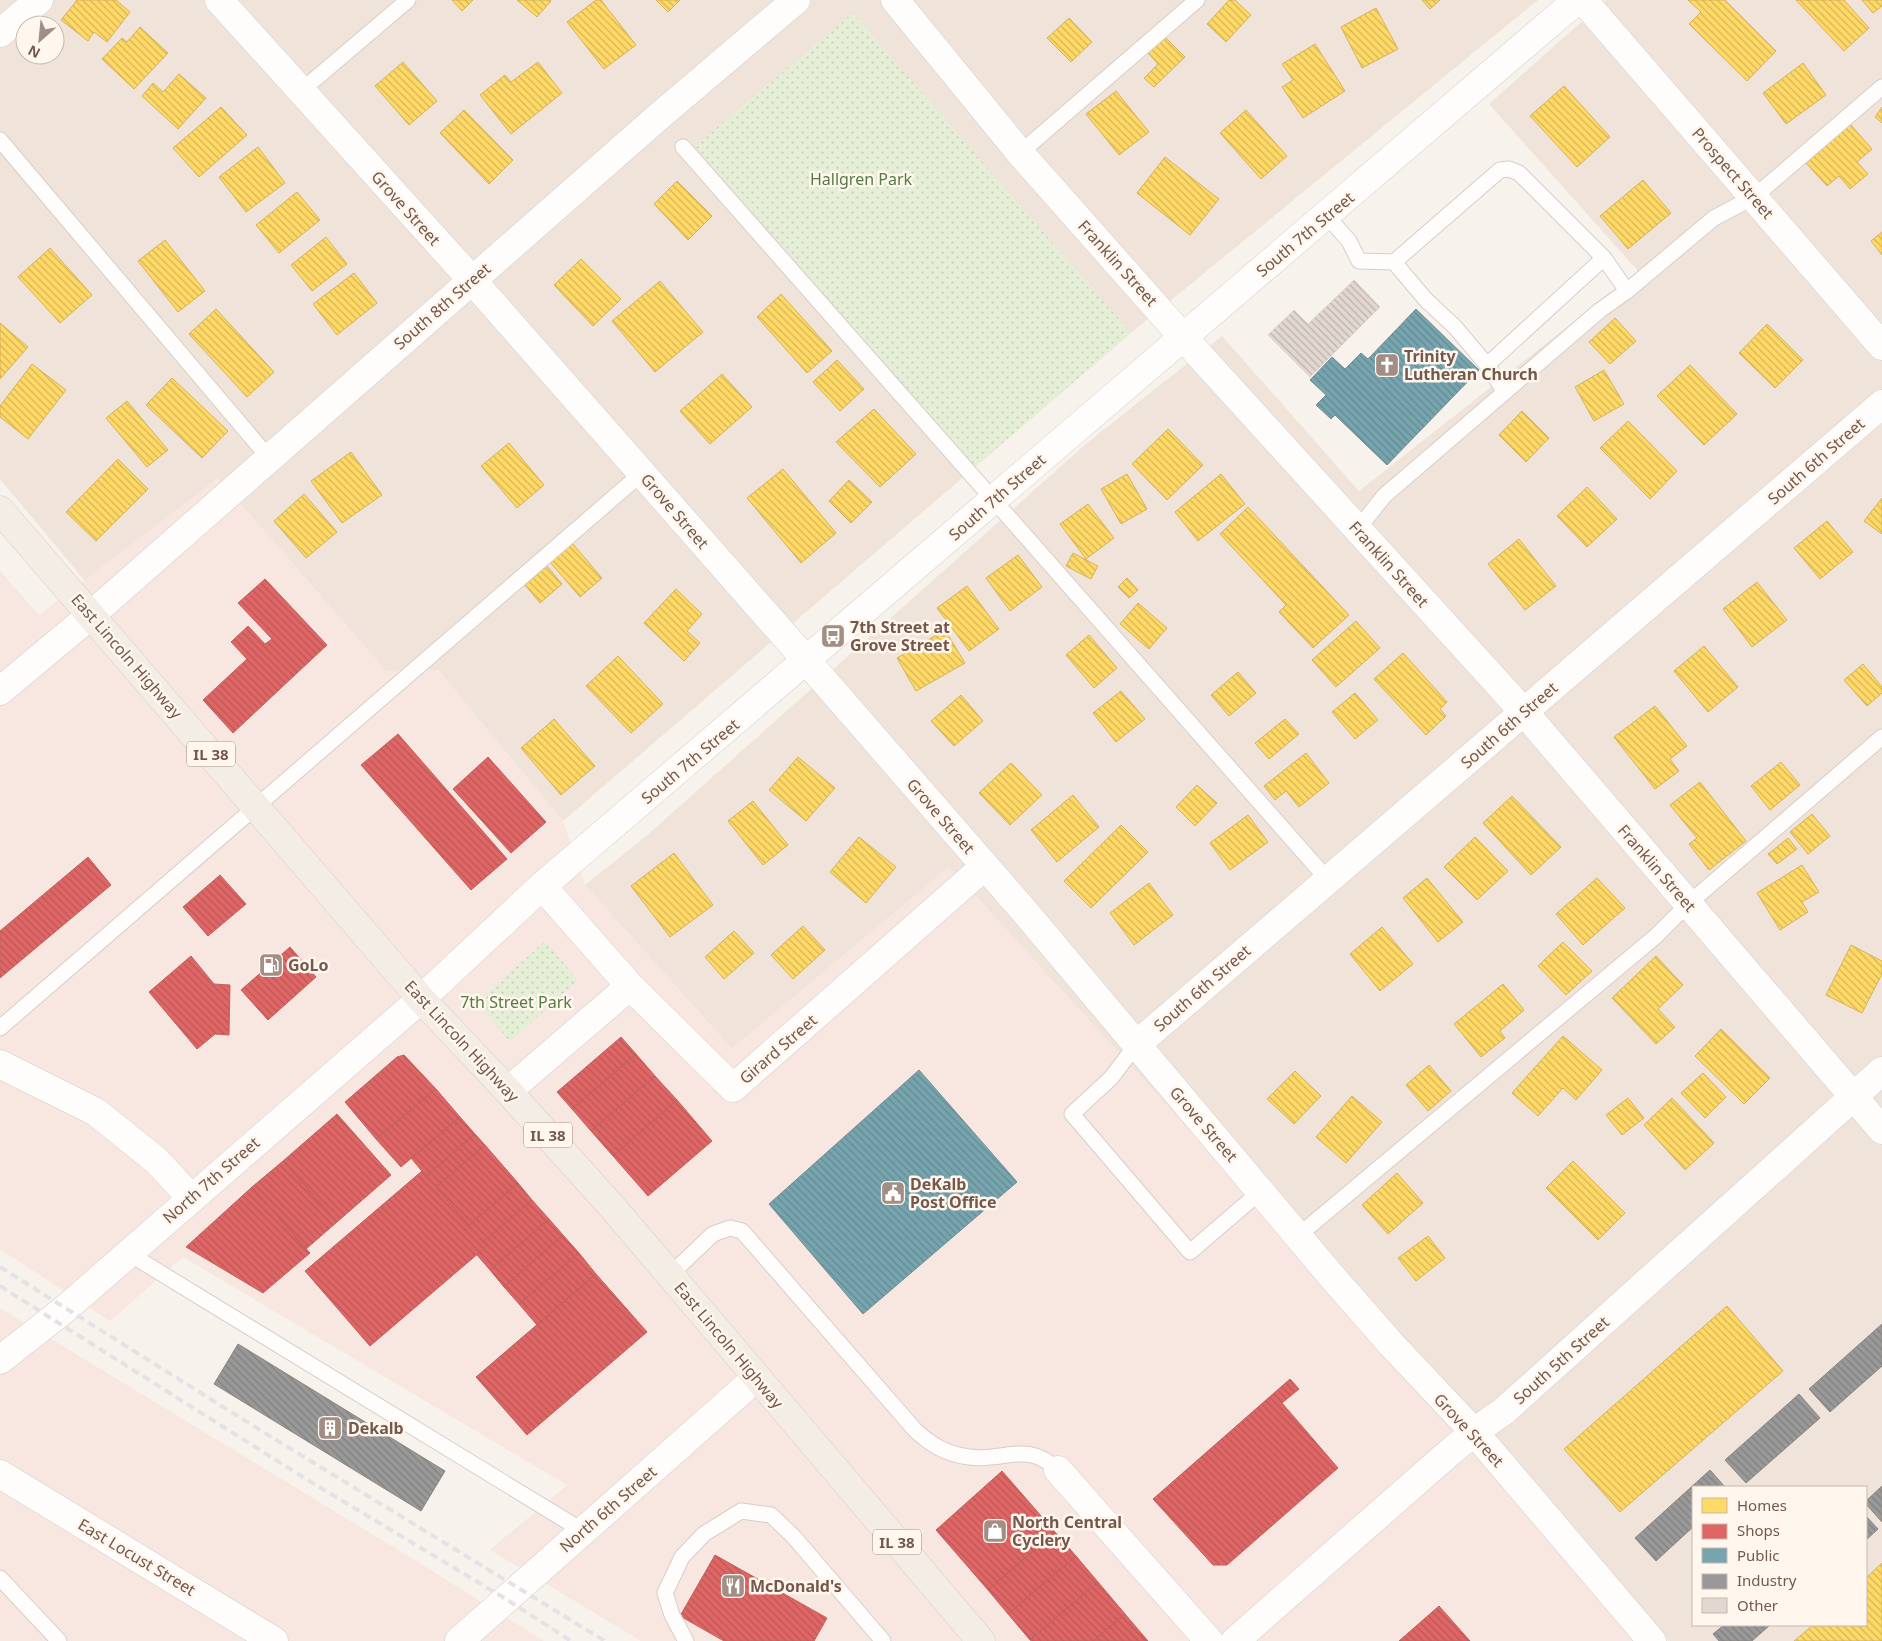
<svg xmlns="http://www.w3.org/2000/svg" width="1882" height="1641" viewBox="0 0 1882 1641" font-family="'Noto Sans',sans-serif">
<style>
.residential{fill:#f0e4da;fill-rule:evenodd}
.commercial{fill:#f7e7e0}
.park{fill:url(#park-dots)}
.homes{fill:url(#homes-back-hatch);stroke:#d6b25e}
.shops{fill:url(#shops-back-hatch);stroke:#c0625e}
.public{fill:url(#public-back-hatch);stroke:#768e91}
.industry{fill:url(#industry-back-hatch);stroke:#8e8682}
.building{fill:url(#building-back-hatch);stroke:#e0d5ce}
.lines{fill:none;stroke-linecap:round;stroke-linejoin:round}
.lane-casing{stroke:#d6cec8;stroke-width:17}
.street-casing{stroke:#d6cec8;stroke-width:29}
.secondary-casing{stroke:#d7cec8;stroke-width:29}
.primary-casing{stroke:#d8cfca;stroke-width:29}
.lane{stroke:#fefdfc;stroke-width:15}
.street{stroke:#fefdfc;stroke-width:28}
.secondary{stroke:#fefdfc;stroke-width:28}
.primary{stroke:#f3ede6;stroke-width:28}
.rail{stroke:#e4e2e5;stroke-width:4;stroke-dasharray:8 5;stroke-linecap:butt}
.labels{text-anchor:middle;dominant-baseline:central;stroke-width:5;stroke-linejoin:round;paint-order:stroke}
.shield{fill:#fff7ee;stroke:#9e887d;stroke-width:1}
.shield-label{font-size:15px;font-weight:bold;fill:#75584c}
.street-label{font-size:16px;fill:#75584c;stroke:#fff7ee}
.park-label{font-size:16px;fill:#577b44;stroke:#fff7ee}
.poi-label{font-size:16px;font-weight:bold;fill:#75584c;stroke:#fff7ee;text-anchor:start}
</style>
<defs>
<pattern id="park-dots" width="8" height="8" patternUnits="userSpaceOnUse" patternTransform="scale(1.25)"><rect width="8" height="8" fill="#e5eed7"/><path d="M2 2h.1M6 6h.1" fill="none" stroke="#c8ceba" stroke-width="1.8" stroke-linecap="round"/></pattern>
<pattern id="homes-back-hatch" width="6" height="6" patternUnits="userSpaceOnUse" patternTransform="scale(1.25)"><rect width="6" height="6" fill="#ffd966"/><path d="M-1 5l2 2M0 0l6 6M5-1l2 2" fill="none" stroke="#d3b356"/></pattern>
<pattern id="shops-back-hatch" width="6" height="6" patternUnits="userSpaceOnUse" patternTransform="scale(1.25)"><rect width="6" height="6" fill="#e06666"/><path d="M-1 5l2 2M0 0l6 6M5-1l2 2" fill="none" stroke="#ba5756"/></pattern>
<pattern id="public-back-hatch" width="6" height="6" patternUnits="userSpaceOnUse" patternTransform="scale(1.25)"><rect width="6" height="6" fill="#76a5af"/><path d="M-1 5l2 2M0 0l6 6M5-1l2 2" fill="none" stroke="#658991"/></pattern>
<pattern id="industry-back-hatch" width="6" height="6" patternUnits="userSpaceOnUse" patternTransform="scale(1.25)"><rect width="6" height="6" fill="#999"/><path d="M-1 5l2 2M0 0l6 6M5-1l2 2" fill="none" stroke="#81807f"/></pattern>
<pattern id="building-back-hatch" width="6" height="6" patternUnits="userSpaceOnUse" patternTransform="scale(1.25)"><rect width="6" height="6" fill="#e2d8d1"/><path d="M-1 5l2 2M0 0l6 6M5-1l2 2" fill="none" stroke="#bcb2ac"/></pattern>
</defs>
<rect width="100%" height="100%" fill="#f7f2ec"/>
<path class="residential" d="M0 0H1538L1131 333 563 821 438 670 386 671 218 478 86 582 0 479ZM25 25H55V55H25Z
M1606 0H1882V1641H1669L1421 1384 949 867 732 1049 585 885 644 838 1087 443 1222 336 1359 491 1638 271 1489 104ZM1693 1487H1866V1625H1693Z"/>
<path class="commercial" d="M218 478 386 671 438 670 563 821 585 885 732 1049 949 867 1421 1384 1669 1641H641L490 1550 567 1485 183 1257 110 1321 0 1249V571L39 615Z
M0 1308 413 1559 544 1641H0Z"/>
<path class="park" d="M853 13 1131 333 975 467 695 146Z
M545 941 578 980 510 1042 477 1002Z"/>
<path class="homes" d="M77 0H116L130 12 107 42 94 32 88 41 61 20Z
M452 0H473L462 11Z
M517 0H550L551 1 537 17Z
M596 0H601L636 45 604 69 567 22Z
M656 0H680L668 12Z
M1229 0H1235L1251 15 1226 42 1207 24Z
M1422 0H1440L1430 9Z
M1688 0H1725L1776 51 1747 81 1689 24 1701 12Z
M1796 0H1844L1869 28 1844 51Z
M1862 0H1882V6L1873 13Z
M1376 8 1398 49 1362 68 1341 27Z
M1069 18 1092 42 1071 62 1047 38Z
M140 27 168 53 134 89 102 59 122 38 127 42Z
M1165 37 1185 57 1154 87 1144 78 1158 64 1148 53Z
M1315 44 1345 91 1303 118 1282 87 1293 80 1282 64Z
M403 62 437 101 409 125 375 86Z
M538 62 562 93 511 134 480 95 505 75 511 82Z
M1803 63 1826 95 1786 124 1763 93Z
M179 74 206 98 178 129 142 96 153 83 163 92Z
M1564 86 1610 137 1577 167 1530 116Z
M1116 91 1149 132 1119 155 1086 114Z
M221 107 247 135 199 177 173 148Z
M1882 107V123L1875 117Z
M464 110 513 160 489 184 440 133Z
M1246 110 1287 156 1261 179 1220 133Z
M1850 124 1872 149 1857 162 1868 174 1850 189 1839 176 1827 186 1806 163Z
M258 147 285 183 246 212 219 177Z
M1165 157 1219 199 1190 235 1137 193Z
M1643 180 1671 213 1628 249 1600 216Z
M677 181 712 216 688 240 654 204Z
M297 192 320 220 279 253 256 225Z
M1882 232V255L1871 241Z
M326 237 347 264 312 291 291 265Z
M165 240 205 291 178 312 138 261Z
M50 248 92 295 60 323 18 277Z
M581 259 621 299 593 326 554 285Z
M354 273 377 303 337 335 313 304Z
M660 281 703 332 655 372 612 321Z
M781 294 832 351 807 373 757 317Z
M216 309 274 372 247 397 189 334Z
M1615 318 1636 341 1610 364 1589 342Z
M0 323 28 347 0 379Z
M1767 324 1803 360 1775 388 1739 353Z
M837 360 864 389 840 411 813 382Z
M32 364 66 390 28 439 0 417V406Z
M1690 365 1737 414 1704 445 1657 396Z
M1604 370 1624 404 1594 421 1575 387Z
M722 374 752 407 710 444 680 411Z
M172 378 228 431 202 458 146 405Z
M127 401 168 450 147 467 106 418Z
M874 409 916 454 880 487 836 442Z
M1522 411 1549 438 1526 462 1499 435Z
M1628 421 1677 471 1650 499 1600 448Z
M1168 429 1203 465 1167 500 1132 464Z
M509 443 544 485 517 508 481 466Z
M351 452 382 495 342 523 311 481Z
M118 459 148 489 96 541 66 512Z
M783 469 836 533 801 563 747 498Z
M1127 474 1147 509 1121 524 1101 489Z
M1221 474 1245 504 1198 541 1175 512Z
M849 480 872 502 851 523 829 501Z
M1587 487 1617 519 1587 547 1557 516Z
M304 494 337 532 306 558 274 521Z
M1882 498V534L1864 521Z
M1088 504 1114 538 1086 559 1060 524Z
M1248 507 1349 615 1313 648 1279 612 1286 605 1220 534Z
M1827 521 1853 552 1820 579 1794 548Z
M1519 539 1556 586 1525 610 1488 564Z
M572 543 602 578 580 597 550 562Z
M1073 553 1098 566 1091 579 1066 566Z
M1018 555 1042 587 1010 611 986 578Z
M547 566 562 584 540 603 525 585Z
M1127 578 1138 590 1129 598 1118 587Z
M1757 582 1787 620 1752 647 1723 609Z
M967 586 999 629 969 651 937 608Z
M676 589 702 614 687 631 700 643 684 661 644 623Z
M1138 603 1167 628 1149 649 1120 624Z
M1356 621 1380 648 1336 687 1312 660Z
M945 630 965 663 916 691 897 658Z
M1089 635 1117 668 1094 688 1066 655Z
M1704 646 1738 687 1708 712 1674 671Z
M1403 653 1447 702 1440 709 1446 716 1426 735 1374 679Z
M618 656 663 704 631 733 586 686Z
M1863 664 1882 687V693L1867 706 1844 680Z
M1238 672 1256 693 1229 716 1211 695Z
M1121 691 1145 719 1116 742 1093 713Z
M1355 693 1378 720 1355 739 1332 712Z
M961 695 983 721 954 746 931 721Z
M1655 706 1687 746 1670 759 1679 771 1655 789 1614 737Z
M554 719 595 766 561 795 521 748Z
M1285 719 1299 734 1269 759 1255 743Z
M1306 753 1329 783 1299 807 1286 791 1275 800 1264 786Z
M798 757 835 788 806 821 769 790Z
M1781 762 1800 785 1770 810 1751 786Z
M1011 763 1042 795 1010 825 979 793Z
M1700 782 1746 841 1709 870 1689 844 1697 838 1670 805Z
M1197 785 1217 803 1195 826 1176 807Z
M1073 795 1099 827 1057 862 1031 830Z
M1512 796 1561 847 1531 875 1483 823Z
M753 801 788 845 763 865 728 821Z
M1812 814 1830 836 1808 854 1790 832Z
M1248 815 1268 842 1230 870 1210 843Z
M1121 825 1148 852 1091 908 1064 881Z
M859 837 896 867 866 903 830 872Z
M1475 837 1508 871 1477 900 1444 867Z
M1788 838 1797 849 1777 864 1768 854Z
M674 853 713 905 670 937 631 886Z
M1802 865 1819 892 1802 902 1808 912 1780 930 1757 893Z
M1427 878 1463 922 1438 942 1403 898Z
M1597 878 1625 908 1583 945 1556 914Z
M1149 883 1173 915 1134 945 1110 913Z
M803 926 825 950 793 979 771 955Z
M1382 927 1413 964 1380 991 1350 954Z
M734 931 754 953 724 979 705 957Z
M1563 942 1592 971 1566 995 1538 966Z
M1851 945 1882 961V974L1862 1013 1826 995Z
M1656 956 1683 985 1658 1009 1675 1027 1656 1044 1612 998Z
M1503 984 1524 1010 1500 1031 1505 1038 1481 1057 1454 1024Z
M1721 1029 1770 1078 1744 1104 1695 1056Z
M1563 1036 1602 1070 1576 1100 1563 1088 1538 1116 1512 1093Z
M1429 1065 1451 1091 1428 1111 1406 1085Z
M1295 1071 1321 1096 1294 1124 1267 1099Z
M1703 1073 1726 1097 1705 1118 1681 1093Z
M1352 1096 1382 1122 1346 1163 1316 1137Z
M1628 1098 1644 1118 1622 1135 1606 1115Z
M1672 1098 1714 1143 1685 1170 1644 1125Z
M1573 1161 1625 1213 1598 1240 1546 1188Z
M1397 1173 1423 1203 1388 1234 1362 1205Z
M1428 1236 1445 1258 1416 1281 1398 1258Z
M1727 1306 1783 1371 1620 1512 1564 1449Z
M1882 1563V1641H1794L1813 1625H1866V1578Z"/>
<path class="shops" d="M265 579 327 645 233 733 203 700 247 659 231 642 248 626 265 644 272 639 238 603Z
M398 734 507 859 471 890 361 765Z
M488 757 546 822 511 853 453 789Z
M88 857 111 885 0 978V931Z
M220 875 246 904 208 936 183 907Z
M290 947 316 977 268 1020 241 990Z
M191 956 214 984 230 985 229 1035 215 1034 197 1049 149 992Z
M621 1037 636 1054 572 1109 557 1092Z
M636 1054 655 1076 591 1131 572 1109Z
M404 1055 436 1089 376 1139 345 1102 397 1057Z
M655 1076 677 1100 613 1156 591 1131Z
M436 1089 460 1117 401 1167 376 1139Z
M677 1100 712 1141 648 1196 613 1156Z
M337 1114 391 1175 337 1222 283 1161Z
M460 1117 475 1134 426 1176 411 1158Z
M475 1134 485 1145 436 1187 426 1176Z
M485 1145 518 1183 469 1225 436 1187Z
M283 1161 337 1222 306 1249 252 1187Z
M422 1171 487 1246 370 1346 305 1271Z
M518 1183 532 1200 483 1242 469 1225Z
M252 1187 310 1253 263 1293 186 1247Z
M532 1200 549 1219 490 1270 477 1255 487 1246 483 1242Z
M549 1219 563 1235 504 1287 490 1270Z
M563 1235 579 1253 519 1304 504 1287Z
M579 1253 596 1274 537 1325 519 1304Z
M596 1274 647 1332 527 1435 476 1377Z
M1290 1379 1299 1389 1282 1403 1338 1468 1227 1565H1213L1153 1499Z
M1002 1471 1055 1532 988 1590 936 1530Z
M1055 1532 1076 1556 1008 1614 988 1590Z
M715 1555 827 1618 814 1641H724L680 1616Z
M1076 1556 1098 1582 1030 1640 1008 1614Z
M1098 1582 1125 1614 1093 1641H1032L1030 1640Z
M1439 1606 1470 1641H1399Z
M1125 1614 1148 1641H1093Z"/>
<path class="public" d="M1416 309 1479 370 1387 465 1335 415 1331 419 1316 405 1326 395 1310 380 1332 357 1345 369 1361 353 1368 359Z
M919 1070 1017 1182 863 1314 769 1204Z"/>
<path class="industry" d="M1882 1324V1366L1830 1412 1809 1389Z
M238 1344 445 1471 421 1511 214 1384Z
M1799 1394 1820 1418 1746 1483 1725 1460Z
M1710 1470 1725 1487H1693V1527L1656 1561 1635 1538Z
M1882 1486V1522L1866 1504V1501Z
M1866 1516 1878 1529 1866 1540Z
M1724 1625H1770L1752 1641H1719L1713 1634Z"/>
<path class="building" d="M1354 280 1380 307 1310 377 1268 335 1294 310 1308 324Z"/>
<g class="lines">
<defs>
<path id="lane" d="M301 91 408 0
M0 140 269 458
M683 147 1328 880
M1020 153 1197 0
M1327 216 1349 241 1359 261 1394 262 1426 300 1455 327 1487 365 1505 392
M1394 262 1500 170 1509 169 1519 173 1604 258
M1487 365 1604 258 1627 291
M1358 529 1384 496 1599 311 1627 291 1714 218 1754 197 1882 87
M0 1028 642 473
M1136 1045 1111 1078 1072 1114 1190 1252 1261 1191
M1299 1235 1656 936 1688 904 1882 737
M128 1253 583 1531
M670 1275 713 1234 730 1228 742 1231 915 1430C931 1445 946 1454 969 1457 1005 1462 1027 1440 1058 1470
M0 1578 59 1641
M686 1641 672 1615 665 1593 682 1557 704 1534 741 1511 771 1515 793 1536 883 1641"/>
<path id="street" d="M219 0 472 280 799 652 1025 912 1328 1272 1391 1344 1474 1432 1652 1641
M895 0 1020 153 1182 336 1524 712 1882 1130
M1583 0 1882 346
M0 33 39 0
M0 691 91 615 657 118 796 0
M542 886 630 986 733 1088 985 866
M421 999 542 886 1577 0
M1136 1045 1882 404
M0 1064 96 1112 157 1161 191 1198
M508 1091 630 986
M1058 1470 1209 1641
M0 1474 274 1641
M459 1641 756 1378
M1235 1641 1442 1459 1474 1432 1504 1411 1882 1071"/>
<path id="secondary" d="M0 1360 65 1309 421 999"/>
<path id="primary" d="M0 510 421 999 508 1091 614 1209 981 1641"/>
</defs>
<use href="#lane" class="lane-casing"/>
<use href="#street" class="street-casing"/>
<use href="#secondary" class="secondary-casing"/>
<use href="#primary" class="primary-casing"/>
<use href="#lane" class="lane"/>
<use href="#street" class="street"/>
<use href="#secondary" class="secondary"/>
<use href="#primary" class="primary"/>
<path class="rail" d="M0 1267 260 1430 605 1641
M0 1286 306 1479 506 1599 571 1641"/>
</g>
<defs>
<symbol id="church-square" viewBox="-11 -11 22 22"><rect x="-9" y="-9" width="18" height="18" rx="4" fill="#a28e84" stroke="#fff7ee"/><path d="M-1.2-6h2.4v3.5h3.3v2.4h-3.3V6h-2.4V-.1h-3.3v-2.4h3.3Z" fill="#fff"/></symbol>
<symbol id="bus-square" viewBox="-11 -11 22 22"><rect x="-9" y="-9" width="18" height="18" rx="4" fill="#a28e84" stroke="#fff7ee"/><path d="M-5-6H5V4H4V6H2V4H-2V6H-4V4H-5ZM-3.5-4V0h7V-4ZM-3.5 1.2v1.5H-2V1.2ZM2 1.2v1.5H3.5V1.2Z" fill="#fff"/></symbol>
<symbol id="fuel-square" viewBox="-11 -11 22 22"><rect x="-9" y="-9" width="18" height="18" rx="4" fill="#a28e84" stroke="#fff7ee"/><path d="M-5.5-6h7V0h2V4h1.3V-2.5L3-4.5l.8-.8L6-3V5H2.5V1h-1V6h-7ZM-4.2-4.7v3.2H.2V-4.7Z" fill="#fff"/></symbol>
<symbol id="civic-square" viewBox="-11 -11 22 22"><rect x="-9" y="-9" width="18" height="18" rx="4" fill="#a28e84" stroke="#fff7ee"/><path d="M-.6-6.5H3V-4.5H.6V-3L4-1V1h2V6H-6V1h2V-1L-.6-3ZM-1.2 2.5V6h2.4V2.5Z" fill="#fff"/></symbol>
<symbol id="building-square" viewBox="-11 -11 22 22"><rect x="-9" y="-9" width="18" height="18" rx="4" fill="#a28e84" stroke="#fff7ee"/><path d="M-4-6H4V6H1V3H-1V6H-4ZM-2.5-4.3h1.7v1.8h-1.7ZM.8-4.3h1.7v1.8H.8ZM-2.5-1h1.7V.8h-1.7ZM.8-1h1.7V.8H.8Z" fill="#fff"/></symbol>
<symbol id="shop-square" viewBox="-11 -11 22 22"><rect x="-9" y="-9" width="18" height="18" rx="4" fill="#a28e84" stroke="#fff7ee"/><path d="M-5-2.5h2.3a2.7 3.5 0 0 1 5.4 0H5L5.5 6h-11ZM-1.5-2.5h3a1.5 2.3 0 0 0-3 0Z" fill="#fff"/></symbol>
<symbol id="restaurant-square" viewBox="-11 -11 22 22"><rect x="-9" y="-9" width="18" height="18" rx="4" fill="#a28e84" stroke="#fff7ee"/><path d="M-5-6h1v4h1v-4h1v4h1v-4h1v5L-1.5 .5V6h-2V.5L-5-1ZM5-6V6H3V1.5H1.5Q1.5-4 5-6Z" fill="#fff"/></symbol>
</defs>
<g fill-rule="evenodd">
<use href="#church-square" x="1373" y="351" width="28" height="28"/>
<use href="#bus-square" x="819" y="622" width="28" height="28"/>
<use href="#fuel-square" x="257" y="951" width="28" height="28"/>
<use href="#civic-square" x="879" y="1179" width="28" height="28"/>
<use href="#building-square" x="316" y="1414" width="28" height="28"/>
<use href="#shop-square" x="981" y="1517" width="28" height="28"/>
<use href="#restaurant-square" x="719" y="1572" width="28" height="28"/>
</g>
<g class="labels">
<g class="shield">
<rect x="187" y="741.5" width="48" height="25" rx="4"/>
<rect x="524" y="1122.5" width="48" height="25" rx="4"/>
<rect x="873" y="1529.5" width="48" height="25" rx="4"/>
</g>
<g class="shield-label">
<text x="211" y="754">IL 38</text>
<text x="548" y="1135">IL 38</text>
<text x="897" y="1542">IL 38</text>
</g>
<g class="street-label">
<text transform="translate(1733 173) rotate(49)">Prospect Street</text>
<text transform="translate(406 208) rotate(48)">Grove Street</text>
<text transform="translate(1305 234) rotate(-40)">South 7th Street</text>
<text transform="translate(1118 263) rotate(48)">Franklin Street</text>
<text transform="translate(442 306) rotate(-41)">South 8th Street</text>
<text transform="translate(1816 461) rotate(-41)">South 6th Street</text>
<text transform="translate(997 497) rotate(-41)">South 7th Street</text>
<text transform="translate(675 511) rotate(49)">Grove Street</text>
<text transform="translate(1389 564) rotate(48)">Franklin Street</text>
<text transform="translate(127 656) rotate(49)">East Lincoln Highway</text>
<text transform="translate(1509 725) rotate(-41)">South 6th Street</text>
<text transform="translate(690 761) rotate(-40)">South 7th Street</text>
<text transform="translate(941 816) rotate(49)">Grove Street</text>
<text transform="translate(1657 868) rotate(49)">Franklin Street</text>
<text transform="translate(1202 988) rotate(-41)">South 6th Street</text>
<text transform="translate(462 1041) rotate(47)">East Lincoln Highway</text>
<text transform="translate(778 1049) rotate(-41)">Girard Street</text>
<text transform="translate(1204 1124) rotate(49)">Grove Street</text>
<text transform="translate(211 1180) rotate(-41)">North 7th Street</text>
<text transform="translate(729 1345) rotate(50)">East Lincoln Highway</text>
<text transform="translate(1561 1360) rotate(-42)">South 5th Street</text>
<text transform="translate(1469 1430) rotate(47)">Grove Street</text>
<text transform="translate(608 1509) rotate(-41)">North 6th Street</text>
<text transform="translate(137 1557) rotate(31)">East Locust Street</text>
</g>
<g class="park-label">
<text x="861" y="179">Hallgren Park</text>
<text x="516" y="1002">7th Street Park</text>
</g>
<g class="poi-label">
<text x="1404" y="356">Trinity<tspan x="1404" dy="18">Lutheran Church</tspan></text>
<text x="850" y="627">7th Street at<tspan x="850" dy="18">Grove Street</tspan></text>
<text x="288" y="965">GoLo</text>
<text x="910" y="1184">DeKalb<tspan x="910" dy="18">Post Office</tspan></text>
<text x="348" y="1428">Dekalb</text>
<text x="1012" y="1522">North Central<tspan x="1012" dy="18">Cyclery</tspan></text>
<text x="750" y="1586">McDonald's</text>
</g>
</g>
<rect x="1692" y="1486" width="175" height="140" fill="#fff7ee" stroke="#c8b7ad"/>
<rect x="1702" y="1498" width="25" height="15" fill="#ffd966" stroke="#c8b7ad"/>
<text x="1737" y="1511" font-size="15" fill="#75584c">Homes</text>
<rect x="1702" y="1524" width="25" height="15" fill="#e06666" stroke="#c8b7ad"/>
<text x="1737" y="1536" font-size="15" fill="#75584c">Shops</text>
<rect x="1702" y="1548" width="25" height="15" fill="#76a5af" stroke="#c8b7ad"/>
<text x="1737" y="1561" font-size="15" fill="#75584c">Public</text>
<rect x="1702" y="1574" width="25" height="15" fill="#999999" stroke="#c8b7ad"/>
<text x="1737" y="1586" font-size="15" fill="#75584c">Industry</text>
<rect x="1702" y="1598" width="25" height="15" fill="#e2d8d1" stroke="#c8b7ad"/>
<text x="1737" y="1611" font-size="15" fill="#75584c">Other</text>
<g transform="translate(40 40) rotate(207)"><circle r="24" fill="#fff7ee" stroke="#c8b7ad"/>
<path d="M0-4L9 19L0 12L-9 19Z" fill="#a28e84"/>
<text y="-8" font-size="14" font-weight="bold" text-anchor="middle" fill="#75584c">N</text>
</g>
</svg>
